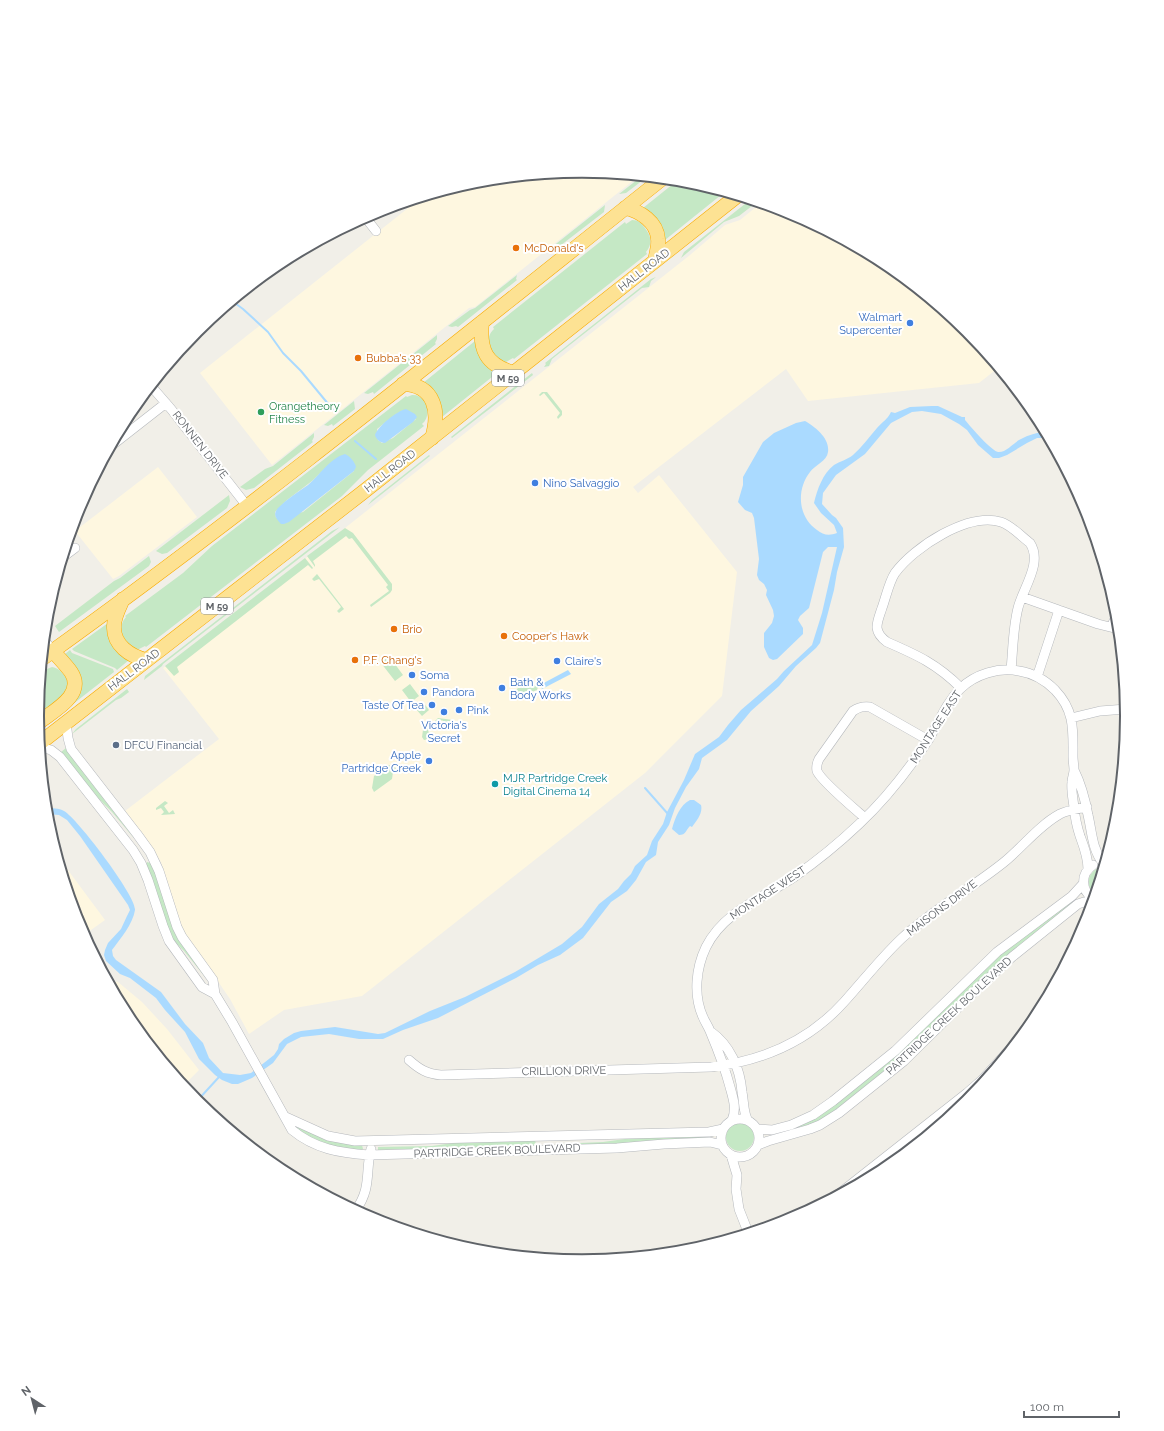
<svg xmlns="http://www.w3.org/2000/svg" width="1164" height="1431" viewBox="0 0 1164 1431" font-family="Raleway,sans-serif">
<style>
.commercial{fill:#fef7e0}
.green{fill:#c5e8c5;fill-rule:evenodd}
.water{fill:#aadaff}
.lines{fill:none;stroke-linecap:round;stroke-linejoin:round}
.stream{stroke:#aadaff;stroke-width:2}
.minor-casing{stroke:#b5b8bc;stroke-width:10}
.highway-casing{stroke:#f9ab00;stroke-width:15}
.minor{stroke:#fff;stroke-width:9}
.highway{stroke:#fde293;stroke-width:14}
.food-dot{fill:#e8710a;stroke:#fff;stroke-width:1.5}
.shop-dot{fill:#3f7fe0;stroke:#fff;stroke-width:1.5}
.leisure-dot{fill:#2e9e5b;stroke:#fff;stroke-width:1.5}
.service-dot{fill:#5c6f8a;stroke:#fff;stroke-width:1.5}
.culture-dot{fill:#0f9aa8;stroke:#fff;stroke-width:1.5}
.labels{text-anchor:middle;dominant-baseline:central;stroke-width:4;stroke-linejoin:round;paint-order:stroke}
.shield{fill:#fff;stroke:#8f9295;stroke-width:1}
.shield-label{font-size:10px;font-weight:bold;fill:#5f6368}
.food-label{font-size:11px;fill:#c56008;stroke:#fff;text-anchor:start}
.street-label{font-size:11px;fill:#5f6368;stroke:#fff}
.shop-label{font-size:11px;fill:#366cbe;stroke:#fff;text-anchor:start}
.leisure-label{font-size:11px;fill:#27864d;stroke:#fff;text-anchor:start}
.service-label{font-size:11px;fill:#4e5e75;stroke:#fff;text-anchor:start}
.culture-label{font-size:11px;fill:#0d838f;stroke:#fff;text-anchor:start}
.rim{fill:none;stroke:#5f6368;stroke-width:2}
</style>
<rect width="100%" height="100%" fill="#f1efe8"/>
<path class="commercial" d="M582 171 639 176 480 303 475 307 469 308 272 465 200 373 422 197 476 181Z
M761 203 791 212 885 262 968 330 998 368 979 383 808 401 786 369 633 487 638 493 659 475 737 572 722 696 645 773 362 996 284 1010 249 1034 230 999 185 933 179 921 161 862 144 835 125 811 219 739 163 668 345 528 690 255 725 225 740 220Z
M158 467 197 517 119 576 113 579 75 531Z
M59 858 105 920 84 935 78 924Z
M108 980 118 982 142 1002 167 1029 199 1070 184 1085 129 1018Z"/>
<path class="green" d="M642 176 647 177 626 193 619 194Z
M678 180C692 181 712 185 721 195L665 240 643 208Z
M750 200 757 202 739 216 724 222 681 258 684 252Z
M605 205 604 212 552 252 551 251H547Z
M632 220C639 220 641 223 645 228 651 236 653 243 646 252L647 254 514 359 513 358 506 362C496 361 487 346 489 337 490 333 492 331 494 329L493 327 625 222 626 224Z
M517 275 516 279 517 280 458 327 456 326 452 327 448 326 470 310 475 308Z
M656 277 651 281 649 287 642 288 552 359 549 366 544 367 546 364 545 363 651 279Z
M437 335V339L435 343 436 344 374 394 373 392 368 394 364 393Z
M475 341 497 373 442 417 423 383Z
M532 373 533 375 452 438 451 437Z
M542 392H547L562 411V415L558 419 557 417 560 413 544 393 540 396 539 395Z
M412 395C427 394 433 415 422 424L424 426 368 470 342 496 146 647 145 646 137 650C125 644 115 629 126 617L125 616 183 573 212 546 406 396 407 397ZM396 414 416 419 393 438 382 443 378 440 377 429ZM347 456 351 460 354 471 303 512 276 518 275 512 287 500 312 481 333 461Z
M354 401 355 409 333 426 332 424 328 426 324 425Z
M314 433V437L312 441 313 442 254 488 246 490 240 487 265 469 273 466Z
M429 455 430 456 368 505 372 500Z
M229 495 230 501 227 508 167 553 162 554 156 551Z
M340 527 163 664 162 666 144 680 145 676 332 531Z
M345 528 353 533 392 584V590L390 593 371 607 370 605 389 591 386 587 388 585 352 538 349 539 346 536 342 539 313 561 315 565V567L307 556Z
M149 556 151 562 149 566 59 632 55 626 114 581 120 578Z
M305 558 313 568 312 569 308 565 177 667 179 672 174 676 165 666Z
M317 574 344 609 339 613 337 611 341 607 319 579 314 581 312 579Z
M108 623 129 660 117 670 115 668 74 651 72 649Z
M70 650 72 653 113 669 114 672 73 704 65 654Z
M389 656 403 675 395 681 381 663Z
M52 667C58 668 61 671 65 676 77 694 49 707 37 715L39 699 45 694 41 687 40 688 41 672 46 668 47 669Z
M410 684 419 696 411 702 402 690Z
M534 685 538 687 537 690 521 696 516 694V690L518 688Z
M127 689 129 692 121 698 116 700 72 734 76 729Z
M423 702 429 710 422 716 415 708Z
M438 718 453 720 456 724 448 727 442 720 437 724 435 721Z
M431 723 434 727 428 731 434 738 424 740 422 737 423 730Z
M66 748 67 751 134 838 133 837 112 812 97 797 61 752Z
M389 765 396 768 393 772 392 779 374 792 372 788 374 776Z
M165 801 168 803 164 806 169 813 173 810 175 814 161 815 164 812 161 808 156 810V808Z
M147 862 150 863 153 866 171 922 210 983 184 951 172 939 146 865Z
M1098 868H1103L1095 894C1085 886 1087 874 1098 868Z
M1074 900 1075 902 901 1059 834 1112 816 1123 774 1136 773 1133 804 1124 998 956Z
M726 1137a14 14 0 1 1 28 0a14 14 0 1 1-28 0Z
M295 1126 360 1145H362L363 1149 360 1151C338 1147 309 1145 295 1126Z
M708 1136V1139L615 1144 555 1145 556 1144 603 1142 632 1138Z
M533 1140 536 1142 533 1146 378 1150V1147L432 1146 460 1142Z"/>
<path class="water" d="M932 406H938L962 417H965V420C970 426 993 453 999 452 1007 452 1014 442 1021 439 1028 435 1037 433 1045 431L1049 438H1037L1027 443 1007 455 999 458H993L978 445 967 430 959 424 941 414 922 411 912 412 891 423 865 454 836 475 823 493 822 504 832 515 836 518 843 528 844 547 837 572 834 590 820 643 816 648 796 666 779 686 751 711 727 740 702 758 699 769 686 787 675 808 669 825 658 842 656 855 646 862 636 880 627 891 611 902 583 938 560 955 538 965 516 978 438 1018 403 1030 383 1039H359L329 1034 301 1037 287 1044 273 1063 252 1078 238 1084H232L222 1080 215 1075 199 1059 185 1032 165 1010 156 998 130 978 120 974 106 961 104 955 105 950 108 943 121 929 127 916 130 910 128 905 80 836 67 820 59 815 47 814 46 808C52 808 59 808 64 811 77 818 137 897 135 910 133 924 120 939 112 950L113 956 116 960 161 992 185 1024 203 1043 209 1058 223 1073 240 1075 251 1073 274 1055 278 1049 279 1044 284 1039 294 1033 301 1031 335 1027 378 1034 385 1033 430 1011 465 997 515 972 562 944 582 927 599 904 618 889 624 881 631 874 635 866 647 855 652 841 663 824 667 812 684 780 695 754 719 737 728 725 741 710 777 679 784 671 812 645 822 613 837 547H828L823 552 809 608 800 616 798 620 803 628V634L777 659 773 660 769 658 764 647V633L772 623 774 616 773 610 766 595 767 590 764 584 759 580 757 575 759 559 754 518 752 513 745 510 738 502 743 485V477L763 442 774 433 796 423 805 421C815 427 830 438 828 452 827 461 815 465 810 472 796 490 798 517 817 530 823 535 829 536 837 533L834 525 821 513 814 503C817 490 823 473 834 465 840 461 847 460 853 455 862 447 869 437 877 428 883 421 887 420 891 412L895 413 910 407Z
M406 409 415 414 417 417 413 422 385 443C380 443 376 439 375 435 378 426 397 411 406 409Z
M345 454C350 456 355 462 356 467L354 471 289 522 284 524H281C275 518 273 514 278 508 287 499 298 492 308 485 320 475 330 458 345 454Z
M568 670 571 674 542 689 540 685Z
M690 800H694L701 805C703 813 697 820 692 827L690 826C686 830 686 835 679 835L672 829C675 818 680 805 690 800Z"/>
<g class="lines">
<path class="stream" d="M232 301 243 309 268 332 283 353 301 371 334 411
M355 441 376 459
M645 788 668 814
M197 1101 219 1077"/>
<defs>
<path id="minor" d="M365 217 376 231
M151 386 171 409 247 506
M111 446 166 403
M63 557 75 548
M1022 597 1098 624 1118 629
M1111 627 1117 615
M44 640 53 651
M1037 677 1059 610
M961 688C937 664 917 655 887 642 872 631 877 623 882 608 886 597 889 582 895 573 914 547 968 512 1001 522 1011 525 1022 537 1030 543 1043 563 1023 588 1018 608 1013 628 1013 649 1011 670
M1071 718 1100 711 1126 709
M66 722 68 738 71 749 137 834 150 852 159 871 177 927 182 937 213 980 215 994 232 1022 292 1130C315 1149 340 1153 369 1155L617 1148 664 1144 710 1142 722 1145
M40 747 51 750 60 757 133 850 141 863 148 880 163 926 169 941 202 987 215 994
M1074 770C1081 784 1085 799 1088 815 1092 832 1092 849 1103 863
M865 818C856 810 821 781 817 771 816 766 817 763 819 759L853 711C859 707 863 706 870 707L928 740
M1093 899C1081 890 1080 874 1093 865
M710 1031C730 1045 740 1068 742 1092 744 1101 743 1110 747 1119
M409 1060C419 1069 427 1074 441 1075L711 1067C762 1061 809 1041 844 1002 863 981 880 959 901 939 932 910 969 890 1003 863 1022 848 1038 826 1060 814 1068 810 1078 809 1087 807
M286 1117 328 1136 355 1141 709 1132 723 1129
M721 1138a19 19 0 1 1 38 0a19 19 0 1 1-38 0Z
M732 1120C737 1109 733 1098 730 1087 725 1068 718 1050 710 1031 708 1026 705 1022 703 1017 693 995 696 968 706 947 724 911 763 898 794 877 817 861 839 843 859 824 886 799 909 769 929 739 939 722 946 703 960 689 975 674 999 667 1019 671 1032 673 1045 680 1055 690 1075 711 1073 730 1073 757 1073 761 1074 766 1074 770 1074 774 1072 778 1072 782 1071 790 1073 799 1074 807 1075 817 1077 827 1080 836 1084 847 1088 857 1088 869
M758 1129 772 1130 791 1125 813 1115 833 1101 895 1051 997 952 1072 896 1083 884
M758 1145 768 1141 810 1129 820 1125 839 1113 904 1061 979 987 1012 957 1078 904 1093 899
M731 1155 737 1175 736 1189 739 1209 748 1232
M840 1193 967 1093 982 1080 1009 1050
M356 1210C372 1187 365 1172 371 1149"/>
<path id="highway" d="M625 208C640 211 657 222 658 239 659 246 656 254 655 261
M482 322C479 350 486 365 514 373
M403 384C435 385 440 412 432 438
M123 599C119 608 114 617 114 626 113 645 130 656 146 660
M43 658C255 506 458 341 663 178
M38 723C53 711 86 695 71 672 66 665 59 658 53 651
M40 743 362 493 737 196"/>
</defs>
<use href="#minor" class="minor-casing"/>
<use href="#highway" class="highway-casing"/>
<use href="#minor" class="minor"/>
<use href="#highway" class="highway"/>
</g>
<g class="food-dot">
<circle cx="516" cy="248" r="4"/>
<circle cx="358" cy="358" r="4"/>
<circle cx="394" cy="629" r="4"/>
<circle cx="504" cy="636" r="4"/>
<circle cx="355" cy="660" r="4"/>
</g>
<g class="shop-dot">
<circle cx="910" cy="323" r="4"/>
<circle cx="535" cy="483" r="4"/>
<circle cx="557" cy="661" r="4"/>
<circle cx="412" cy="675" r="4"/>
<circle cx="502" cy="688" r="4"/>
<circle cx="424" cy="692" r="4"/>
<circle cx="432" cy="705" r="4"/>
<circle cx="459" cy="710" r="4"/>
<circle cx="444" cy="712" r="4"/>
<circle cx="429" cy="761" r="4"/>
</g>
<circle class="leisure-dot" cx="261" cy="412" r="4"/>
<circle class="service-dot" cx="116" cy="745" r="4"/>
<circle class="culture-dot" cx="495" cy="784" r="4"/>
<g class="labels">
<g class="shield">
<rect x="492" y="370" width="32" height="16" rx="3"/>
<rect x="201" y="598" width="32" height="16" rx="3"/>
</g>
<g class="shield-label">
<text x="508" y="378">M 59</text>
<text x="217" y="606">M 59</text>
</g>
<g class="food-label">
<text x="524" y="248">McDonald's</text>
<text x="366" y="358">Bubba's 33</text>
<text x="402" y="629">Brio</text>
<text x="512" y="636">Cooper's Hawk</text>
<text x="363" y="660">P.F. Chang's</text>
</g>
<g class="street-label">
<text transform="translate(644 270) rotate(-38)">HALL ROAD</text>
<text transform="translate(200 445) rotate(52)">RONNEN DRIVE</text>
<text transform="translate(390 471) rotate(-38)">HALL ROAD</text>
<text transform="translate(134 670) rotate(-37)">HALL ROAD</text>
<text transform="translate(936 727) rotate(-57)">MONTAGE EAST</text>
<text transform="translate(768 893) rotate(-33)">MONTAGE WEST</text>
<text transform="translate(942 908) rotate(-37)">MAISONS DRIVE</text>
<text transform="translate(949 1016) rotate(-43)">PARTRIDGE CREEK BOULEVARD</text>
<text transform="translate(564 1071) rotate(-1)">CRILLION DRIVE</text>
<text transform="translate(497 1151) rotate(-2)">PARTRIDGE CREEK BOULEVARD</text>
</g>
<g class="shop-label">
<text x="902" y="317" text-anchor="end">Walmart<tspan x="902" dy="13">Supercenter</tspan></text>
<text x="543" y="483">Nino Salvaggio</text>
<text x="565" y="661">Claire's</text>
<text x="420" y="675">Soma</text>
<text x="510" y="682">Bath &amp;<tspan x="510" dy="13">Body Works</tspan></text>
<text x="432" y="692">Pandora</text>
<text x="424" y="705" text-anchor="end">Taste Of Tea</text>
<text x="467" y="710">Pink</text>
<text x="444" y="725" text-anchor="middle">Victoria's<tspan x="444" dy="13">Secret</tspan></text>
<text x="421" y="755" text-anchor="end">Apple<tspan x="421" dy="13">Partridge Creek</tspan></text>
</g>
<g class="leisure-label">
<text x="269" y="406">Orangetheory<tspan x="269" dy="13">Fitness</tspan></text>
</g>
<g class="service-label">
<text x="124" y="745">DFCU Financial</text>
</g>
<g class="culture-label">
<text x="503" y="778">MJR Partridge Creek<tspan x="503" dy="13">Digital Cinema 14</tspan></text>
</g>
</g>
<path d="M0 0H1164V1431H0ZM44 716a538 538 0 1 1 1076 0a538 538 0 1 1-1076 0Z" fill="#fff" fill-rule="evenodd"/>
<path class="rim" d="M44 716a538 538 0 1 1 1076 0a538 538 0 1 1-1076 0Z"/>
<g transform="translate(32 1399) rotate(324)" stroke="#ffffff" stroke-width="3" paint-order="stroke">
<path d="M0-3L7 15L0 10L-7 15Z" fill="#5f6368"/>
<text y="-6" font-size="11" font-weight="bold" text-anchor="middle" fill="#5f6368">N</text>
</g>
<path d="M1024 1411v6h95v-6" fill="none" stroke="#5f6368" stroke-width="2"/>
<text x="1030" y="1411" font-size="12" fill="#5f6368" stroke="#ffffff" stroke-width="3" paint-order="stroke">100 m</text>
</svg>
